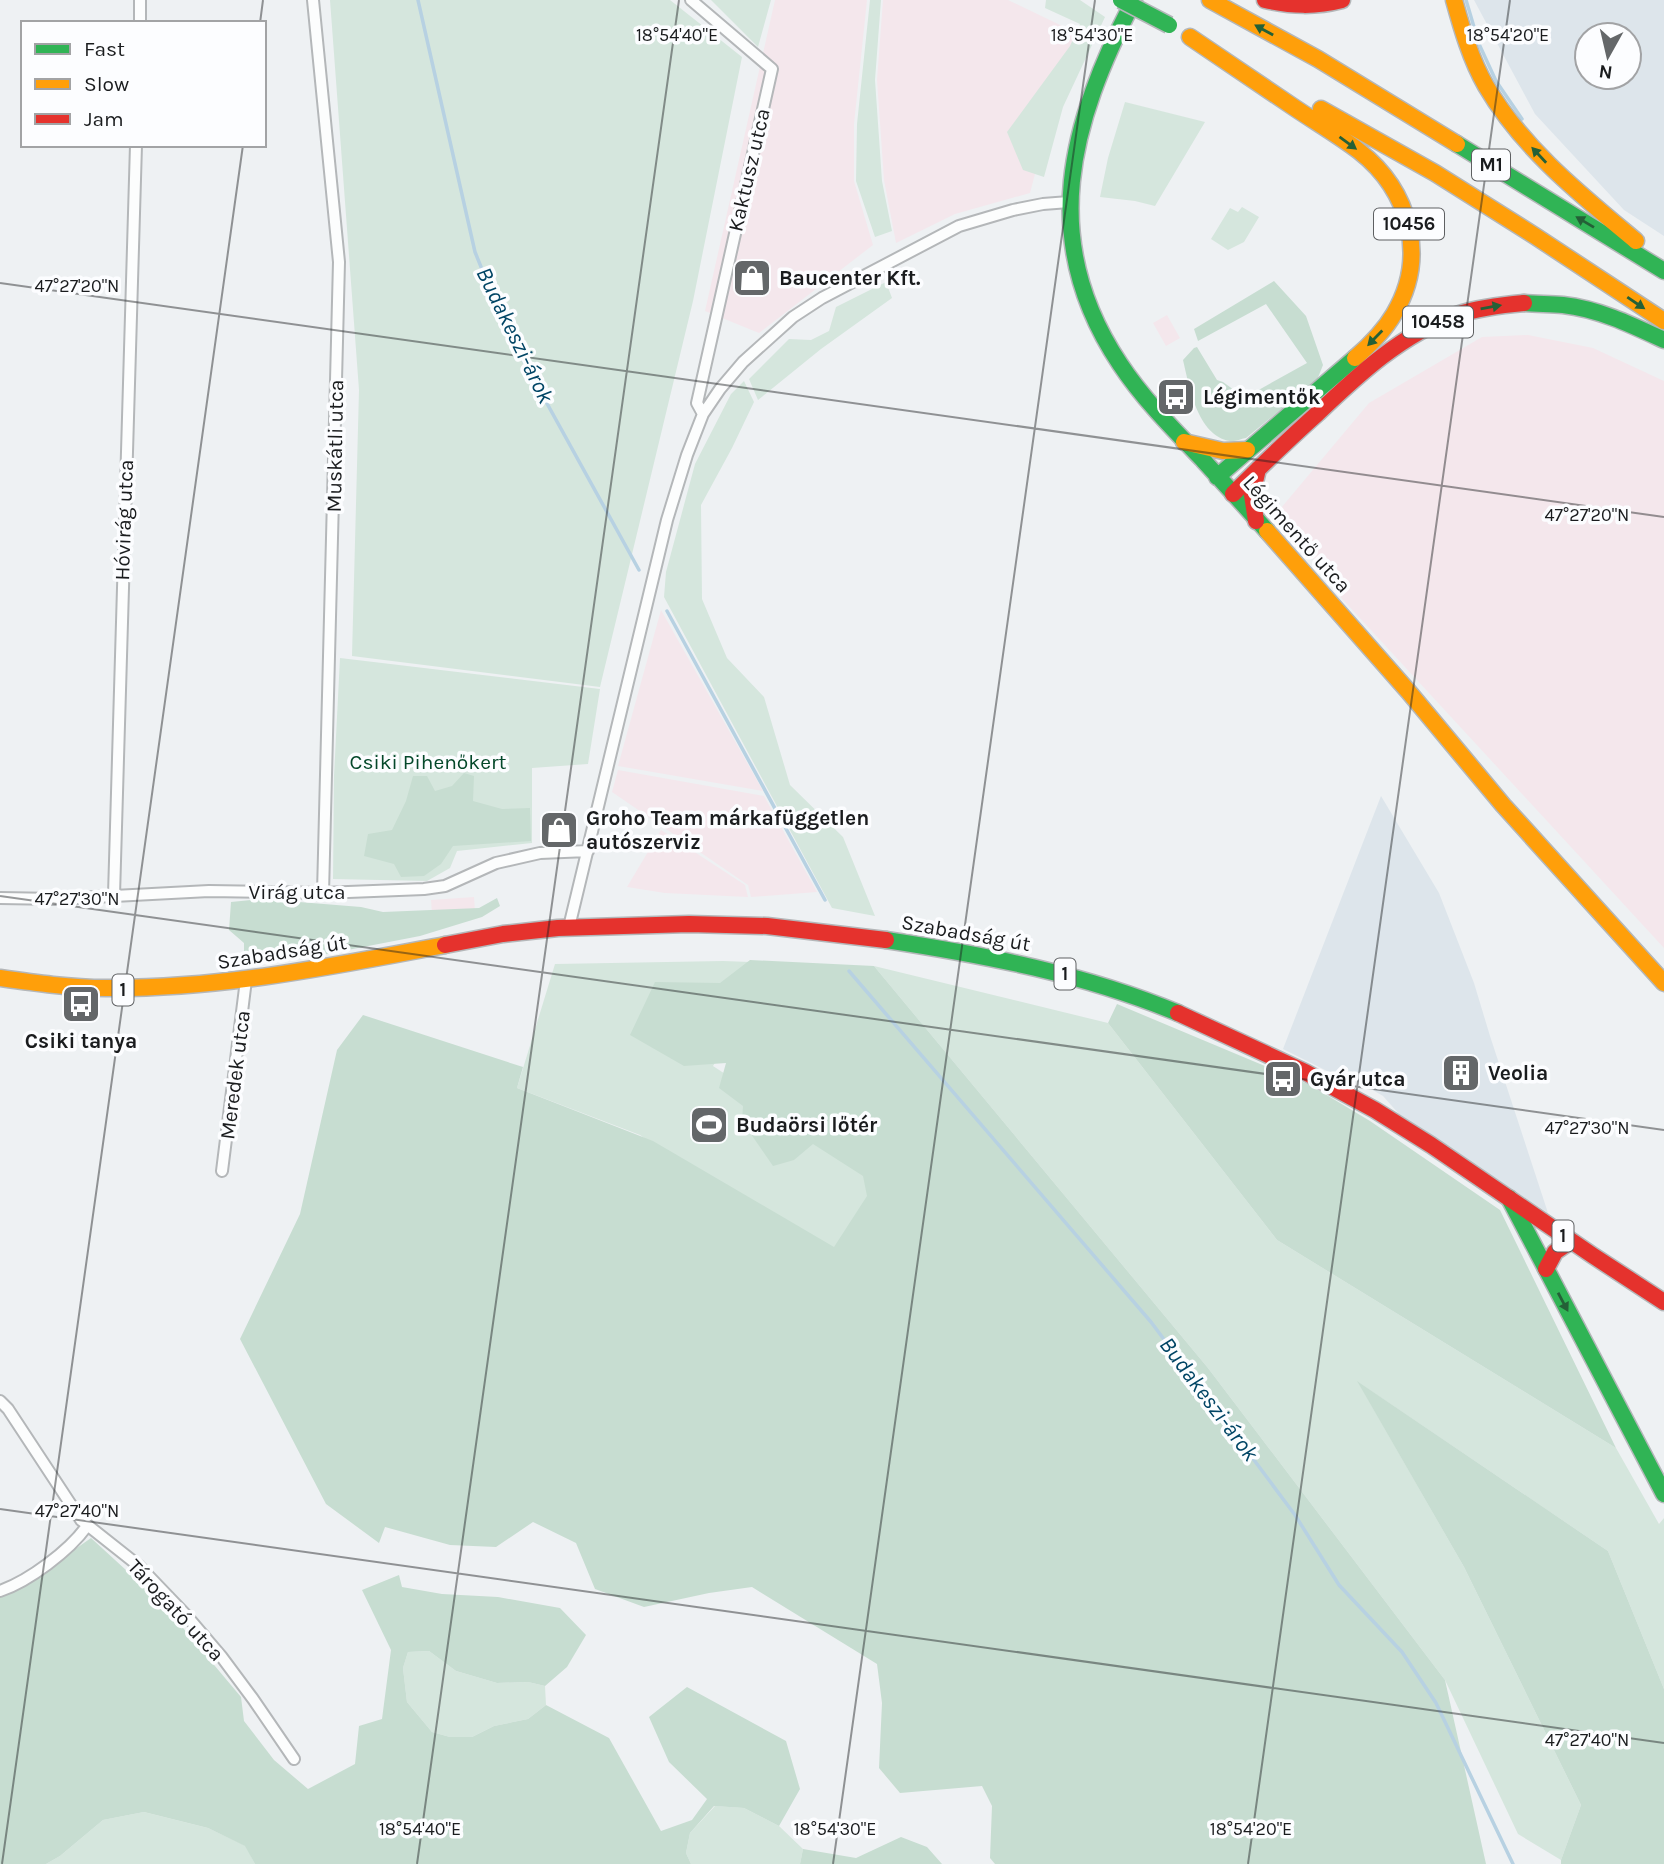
<svg xmlns="http://www.w3.org/2000/svg" width="1664" height="1864" viewBox="0 0 1664 1864" font-family="Karla,sans-serif">
<style>
.built{fill:#dde5eb;fill-rule:evenodd}
.industrial{fill:#f4e7ec}
.green{fill:#d5e6dd}
.forest{fill:#c7ddd1}
.lines{fill:none;stroke-linecap:round;stroke-linejoin:round}
.stream{stroke:#b7d1e2;stroke-width:3.5}
.street-casing{stroke:#b4b7b9;stroke-width:14}
.fast-casing{stroke:#b4b7b9;stroke-width:19}
.slow-casing{stroke:#b4b7b9;stroke-width:19}
.jam-casing{stroke:#b4b7b9;stroke-width:19}
.street{stroke:#fcfdfd;stroke-width:10}
.fast{stroke:#30b455;stroke-width:16}
.slow{stroke:#ff9f0a;stroke-width:16}
.jam{stroke:#e5322d;stroke-width:16}
.fast-bridge-casing{stroke:#b4b7b9;stroke-width:19;stroke-linecap:butt}
.fast-bridge{stroke:#30b455;stroke-width:16}
.oneway{fill:#246037}
.ticks{fill:none;stroke:#1a1c1e;stroke-width:2;stroke-opacity:0.45}
.labels{text-anchor:middle;dominant-baseline:central;stroke-width:7;stroke-linejoin:round;paint-order:stroke}
.shield{fill:#fcfdff;stroke:#5e6062;stroke-width:2}
.shield-label{font-size:19px;font-weight:bold;fill:#1a1c1e}
.street-label{font-size:21px;fill:#1a1c1e;stroke:#fcfdff}
.poi-label{font-size:21px;font-weight:bold;fill:#1a1c1e;stroke:#fcfdff;text-anchor:start}
.park-label{font-size:21px;fill:#04482a;stroke:#fcfdff}
.water-label{font-size:23px;font-style:italic;fill:#014565;stroke:#fcfdff}
.ticks-label{font-size:18px;text-anchor:middle;fill:#1a1c1e;stroke:#fcfdff;stroke-width:7;stroke-linejoin:round;paint-order:stroke}
</style>
<rect width="100%" height="100%" fill="#eef1f3"/>
<path class="built" d="M1474 0H1664V236L1624 210 1535 114ZM1587 35H1629V77H1587Z
M1381 796 1439 893 1474 983 1490 1036 1548 1213 1399 1114 1383 1096 1347 1075 1327 1071 1283 1049Z"/>
<path class="industrial" d="M775 0H867L854 124V181L873 245 759 333 705 311Z
M883 0H1008L1081 35 1056 94 1030 193 955 214 896 243 884 180 877 80Z
M1167 315 1180 338 1166 346 1153 323Z
M1528 335 1593 348 1664 381V948L1334 590 1281 508 1369 403 1482 337Z
M661 610 763 791 618 766Z
M618 770 764 796 817 892 751 897 748 885 612 792Z
M661 830 745 885 748 897 665 893 627 887Z
M474 897 475 911 432 914 431 900Z"/>
<path class="green" d="M330 0H670L742 57 693 301 600 687 352 656 359 390Z
M711 0H771L758 47Z
M870 0H881L875 80 882 181 892 231 875 237 856 181 857 124Z
M1046 0H1080L1105 17 1063 107 1044 177 1023 170 1007 132 1070 46 1080 24 1045 8Z
M1125 102 1205 122 1155 206 1135 201 1100 197 1108 158Z
M1242 207 1259 217 1244 242 1228 250 1211 239 1230 208 1238 212Z
M886 282 892 298 821 349 758 400 749 379 789 339 811 340 829 331 836 307Z
M744 381 754 402 732 448 701 505 702 599 727 658 764 697 790 785 843 837 875 916 832 908 664 597 666 572 695 464 731 394Z
M340 658 600 689 588 764 532 768V843L457 851 450 868 427 881 333 879 334 776Z
M723 961 776 963 713 1066 893 1184 834 1277 640 1135 517 1088 555 964Z
M874 966 1108 1023 1277 1240 1616 1448 1659 1524 1664 1518V1689L1608 1551 1358 1382 1464 1567 1581 1805 1561 1860 1518 1834 1445 1680 1208 1368Z
M429 1651 456 1671 497 1683 528 1682 545 1686 546 1705 528 1719 494 1726 472 1737H450L432 1732 407 1702 403 1668 408 1652Z
M715 1806 744 1808 779 1826 803 1849 800 1864H691L686 1853 690 1833Z
M144 1812 208 1828 246 1846 255 1864H46L60 1856 103 1820Z"/>
<path class="forest" d="M1274 281 1306 316 1323 365 1317 380 1246 438C1240 439 1235 442 1230 441 1197 436 1189 385 1183 360L1194 348 1197 347 1217 380 1223 382 1234 390 1239 389 1246 397 1307 363 1266 304 1198 341 1194 329Z
M464 773 474 776 473 801 502 809 530 808 531 841 453 846 441 864 424 876 401 877 394 864 364 856 368 834 392 830 406 801 413 776H427L435 791 452 786Z
M497 898 500 906 482 917 420 936 306 958 244 965V943L229 930 231 902 262 899 361 907 383 912 479 908Z
M750 960 874 966 1208 1368 1445 1680 1486 1864H995L990 1858 992 1806 982 1786 900 1793 879 1768 882 1703 877 1664 752 1587 709 1593 644 1607 595 1589 576 1543 533 1522 496 1547 450 1545 385 1527 379 1543 326 1504 240 1339 300 1214 337 1050 363 1015 523 1067 517 1088 653 1141 834 1247 867 1196 863 1176 813 1144 794 1160 773 1166 742 1121 743 1106 719 1088 726 1063 684 1066 630 1035 655 982 720 983Z
M1117 1004 1310 1085 1370 1121 1500 1210 1616 1448 1277 1240 1108 1023Z
M1357 1381 1608 1551 1664 1689V1864H1561V1860L1581 1805 1464 1567Z
M91 1538 162 1603 241 1697 244 1721 274 1760 308 1789 355 1764 359 1726 382 1719 391 1650 362 1590 399 1575 402 1587 442 1594 498 1597 560 1608 586 1635 567 1667 545 1686 528 1682 497 1683 456 1671 429 1651 408 1652 403 1668 407 1702 432 1732 450 1737H472L494 1726 528 1719 546 1705 609 1738 661 1831 692 1820 707 1799 669 1762 649 1717 687 1687 786 1741 800 1789 779 1826 744 1808 714 1806 690 1833 686 1853 691 1864H255L245 1846 208 1828 144 1812 103 1820 60 1856 46 1864H0V1596L17 1590Z
M901 1837 927 1847 942 1864H800L803 1849 856 1858Z"/>
<g class="lines">
<path class="stream" d="M418 0 475 252 507 331 639 570
M1466 0 1479 44 1496 81 1522 119
M667 611 825 900
M849 971 1151 1322 1295 1515 1339 1585 1402 1652 1436 1703 1513 1864"/>
<defs>
<path id="street" d="M313 0 339 262 323 893
M691 0 772 69 697 403 703 414
M140 23V0
M114 895 136 145
M0 898 57 899 209 891 323 893 424 889 445 886 496 863 540 853 588 851
M569 927 667 520 687 455 703 414 720 389 743 362 793 317 822 298 959 226 1013 210 1043 204 1069 202
M222 1171 246 980
M0 1401 8 1409 81 1520 139 1566 186 1615 221 1656 253 1699 294 1759
M0 1591C29 1581 69 1551 87 1526"/>
<path id="fast" d="M1134 0C1070 123 1037 240 1120 364 1143 399 1174 430 1203 460 1224 483 1246 507 1267 531
M1457 144 1664 271
M1524 303C1537 304 1551 304 1563 305 1599 309 1632 325 1664 340
M1217 477 1355 358
M886 940C985 955 1084 974 1178 1013
M1509 1198 1664 1494"/>
<path id="slow" d="M1210 0 1318 59 1457 144
M1454 0C1462 29 1471 60 1486 86 1523 149 1581 195 1636 241
M1190 37C1224 60 1258 83 1292 106 1314 121 1338 135 1359 151 1410 191 1428 257 1394 314 1384 331 1370 345 1355 358
M1321 109 1435 173 1535 236 1664 321
M1184 442 1223 451 1247 450
M1267 531 1408 691 1503 805 1664 983
M0 978C35 983 71 988 106 988 221 989 333 966 445 945"/>
<path id="jam" d="M1265 0C1292 6 1315 7 1342 0
M1233 494C1261 466 1289 439 1318 413 1359 374 1402 334 1456 315 1478 308 1501 305 1524 303
M1256 521 1252 495 1258 469
M445 945 503 934 558 928 689 924 767 926 886 940
M1178 1013 1305 1072 1375 1110 1431 1145 1592 1255 1664 1302
M1546 1269 1555 1252 1571 1241"/>
</defs>
<use href="#street" class="street-casing"/>
<use href="#fast" class="fast-casing"/>
<use href="#slow" class="slow-casing"/>
<use href="#jam" class="jam-casing"/>
<use href="#street" class="street"/>
<use href="#fast" class="fast"/>
<use href="#slow" class="slow"/>
<use href="#jam" class="jam"/>
<defs>
<path id="fast-bridge" d="M1121 0 1169 25"/>
</defs>
<use href="#fast-bridge" class="fast-bridge-casing"/>
<use href="#fast-bridge" class="fast-bridge"/>
</g>
<defs><path id="oneway-solid" d="M-6-.8H1V-3.2L6.5 0L1 3.2V.8H-6Z" transform="scale(1.75)"/></defs>
<g class="oneway">
<use href="#oneway-solid" transform="translate(1264 30) rotate(-151)"/>
<use href="#oneway-solid" transform="translate(1348 143) rotate(36)"/>
<use href="#oneway-solid" transform="translate(1539 155) rotate(-133)"/>
<use href="#oneway-solid" transform="translate(1585 222) rotate(-149)"/>
<use href="#oneway-solid" transform="translate(1636 303) rotate(34)"/>
<use href="#oneway-solid" transform="translate(1491 307) rotate(-10)"/>
<use href="#oneway-solid" transform="translate(1375 338) rotate(134)"/>
<use href="#oneway-solid" transform="translate(1563 1302) rotate(62)"/>
</g>
<path class="ticks" d="M260 23 263 0M0 283 1664 517M0 896 1664 1130M0 1509 1664 1743M2 1864 243 145M417 1864 679 0M833 1864 1095 0M1248 1864 1510 0"/>
<defs>
<symbol id="shop-square" viewBox="-11 -11 22 22"><rect x="-9" y="-9" width="18" height="18" rx="4" fill="#646769" stroke="#fcfdff"/><path d="M-5-2.5h2.3a2.7 3.5 0 0 1 5.4 0H5L5.5 6h-11ZM-1.5-2.5h3a1.5 2.3 0 0 0-3 0Z" fill="#fff"/></symbol>
<symbol id="bus-square" viewBox="-11 -11 22 22"><rect x="-9" y="-9" width="18" height="18" rx="4" fill="#646769" stroke="#fcfdff"/><path d="M-5-6H5V4H4V6H2V4H-2V6H-4V4H-5ZM-3.5-4V0h7V-4ZM-3.5 1.2v1.5H-2V1.2ZM2 1.2v1.5H3.5V1.2Z" fill="#fff"/></symbol>
<symbol id="building-square" viewBox="-11 -11 22 22"><rect x="-9" y="-9" width="18" height="18" rx="4" fill="#646769" stroke="#fcfdff"/><path d="M-4-6H4V6H1V3H-1V6H-4ZM-2.5-4.3h1.7v1.8h-1.7ZM.8-4.3h1.7v1.8H.8ZM-2.5-1h1.7V.8h-1.7ZM.8-1h1.7V.8H.8Z" fill="#fff"/></symbol>
<symbol id="stadium-square" viewBox="-11 -11 22 22"><rect x="-9" y="-9" width="18" height="18" rx="4" fill="#646769" stroke="#fcfdff"/><path d="M0-5a6.5 5 0 1 0 0 10a6.5 5 0 1 0 0-10ZM-3.5-1.8h7v3.6h-7Z" fill="#fff"/></symbol>
</defs>
<g fill-rule="evenodd">
<use href="#shop-square" x="730" y="256" width="44" height="44"/>
<use href="#bus-square" x="1154" y="375" width="44" height="44"/>
<use href="#shop-square" x="537" y="808" width="44" height="44"/>
<use href="#bus-square" x="59" y="982" width="44" height="44"/>
<use href="#building-square" x="1439" y="1051" width="44" height="44"/>
<use href="#bus-square" x="1261" y="1057" width="44" height="44"/>
<use href="#stadium-square" x="687" y="1103" width="44" height="44"/>
</g>
<g class="labels">
<g class="shield">
<rect x="1472" y="149.5" width="38" height="31" rx="5"/>
<rect x="1374" y="208.5" width="70" height="31" rx="5"/>
<rect x="1403" y="306.5" width="70" height="31" rx="5"/>
<rect x="1054.5" y="958.5" width="21" height="31" rx="5"/>
<rect x="112.5" y="974.5" width="21" height="31" rx="5"/>
<rect x="1552.5" y="1220.5" width="21" height="31" rx="5"/>
</g>
<g class="shield-label">
<text x="1491" y="165">M1</text>
<text x="1409" y="224">10456</text>
<text x="1438" y="322">10458</text>
<text x="1065" y="974">1</text>
<text x="123" y="990">1</text>
<text x="1563" y="1236">1</text>
</g>
<g class="street-label">
<text transform="translate(749 170) rotate(-77)">Kaktusz utca</text>
<text transform="translate(335 446) rotate(-89)">Muskátli utca</text>
<text transform="translate(124 520) rotate(-88)">Hóvirág utca</text>
<text transform="translate(1297 534) rotate(48)">Légimentő utca</text>
<text x="297" y="892">Virág utca</text>
<text transform="translate(966 933) rotate(10)">Szabadság út</text>
<text transform="translate(282 952) rotate(-9)">Szabadság út</text>
<text transform="translate(235 1075) rotate(-83)">Meredek utca</text>
<text transform="translate(176 1610) rotate(47)">Tárogató utca</text>
</g>
<g class="poi-label">
<text x="779" y="278">Baucenter Kft.</text>
<text x="1203" y="397">Légimentők</text>
<text x="586" y="818">Groho Team márkafüggetlen<tspan x="586" dy="24">autószerviz</tspan></text>
<text x="81" y="1041" text-anchor="middle">Csiki tanya</text>
<text x="1488" y="1073">Veolia</text>
<text x="1310" y="1079">Gyár utca</text>
<text x="736" y="1125">Budaörsi lőtér</text>
</g>
<g class="park-label">
<text x="428" y="762">Csiki Pihenőkert</text>
</g>
<g class="water-label">
<text transform="translate(515 335) rotate(64)">Budakeszi-árok</text>
<text transform="translate(1209 1399) rotate(53)">Budakeszi-árok</text>
</g>
</g>
<g class="ticks-label">
<text x="677" y="41">18°54'40"E</text>
<text x="1092" y="41">18°54'30"E</text>
<text x="1508" y="41">18°54'20"E</text>
<text x="77" y="292">47°27'20"N</text>
<text x="1587" y="521">47°27'20"N</text>
<text x="77" y="905">47°27'30"N</text>
<text x="1587" y="1134">47°27'30"N</text>
<text x="77" y="1517">47°27'40"N</text>
<text x="1587" y="1746">47°27'40"N</text>
<text x="420" y="1835">18°54'40"E</text>
<text x="835" y="1835">18°54'30"E</text>
<text x="1251" y="1835">18°54'20"E</text>
</g>
<rect x="21" y="21" width="245" height="126" fill="#fcfdff" stroke="#a2a3a5" stroke-width="2"/>
<rect x="35" y="44" width="35" height="10" fill="#30b455" stroke="#a2a3a5" stroke-width="2"/>
<text x="84" y="56" font-size="21" fill="#1a1c1e">Fast</text>
<rect x="35" y="79" width="35" height="10" fill="#ff9f0a" stroke="#a2a3a5" stroke-width="2"/>
<text x="84" y="91" font-size="21" fill="#1a1c1e">Slow</text>
<rect x="35" y="114" width="35" height="10" fill="#e5322d" stroke="#a2a3a5" stroke-width="2"/>
<text x="84" y="126" font-size="21" fill="#1a1c1e">Jam</text>
<g transform="translate(1608 56) rotate(188)"><circle r="33" fill="#fcfdff" stroke="#a2a3a5" stroke-width="2"/>
<path d="M0-5L12 26L0 18L-12 26Z" fill="#646769"/>
<text y="-10" font-size="19" font-weight="bold" text-anchor="middle" fill="#1a1c1e">N</text>
</g>
</svg>
